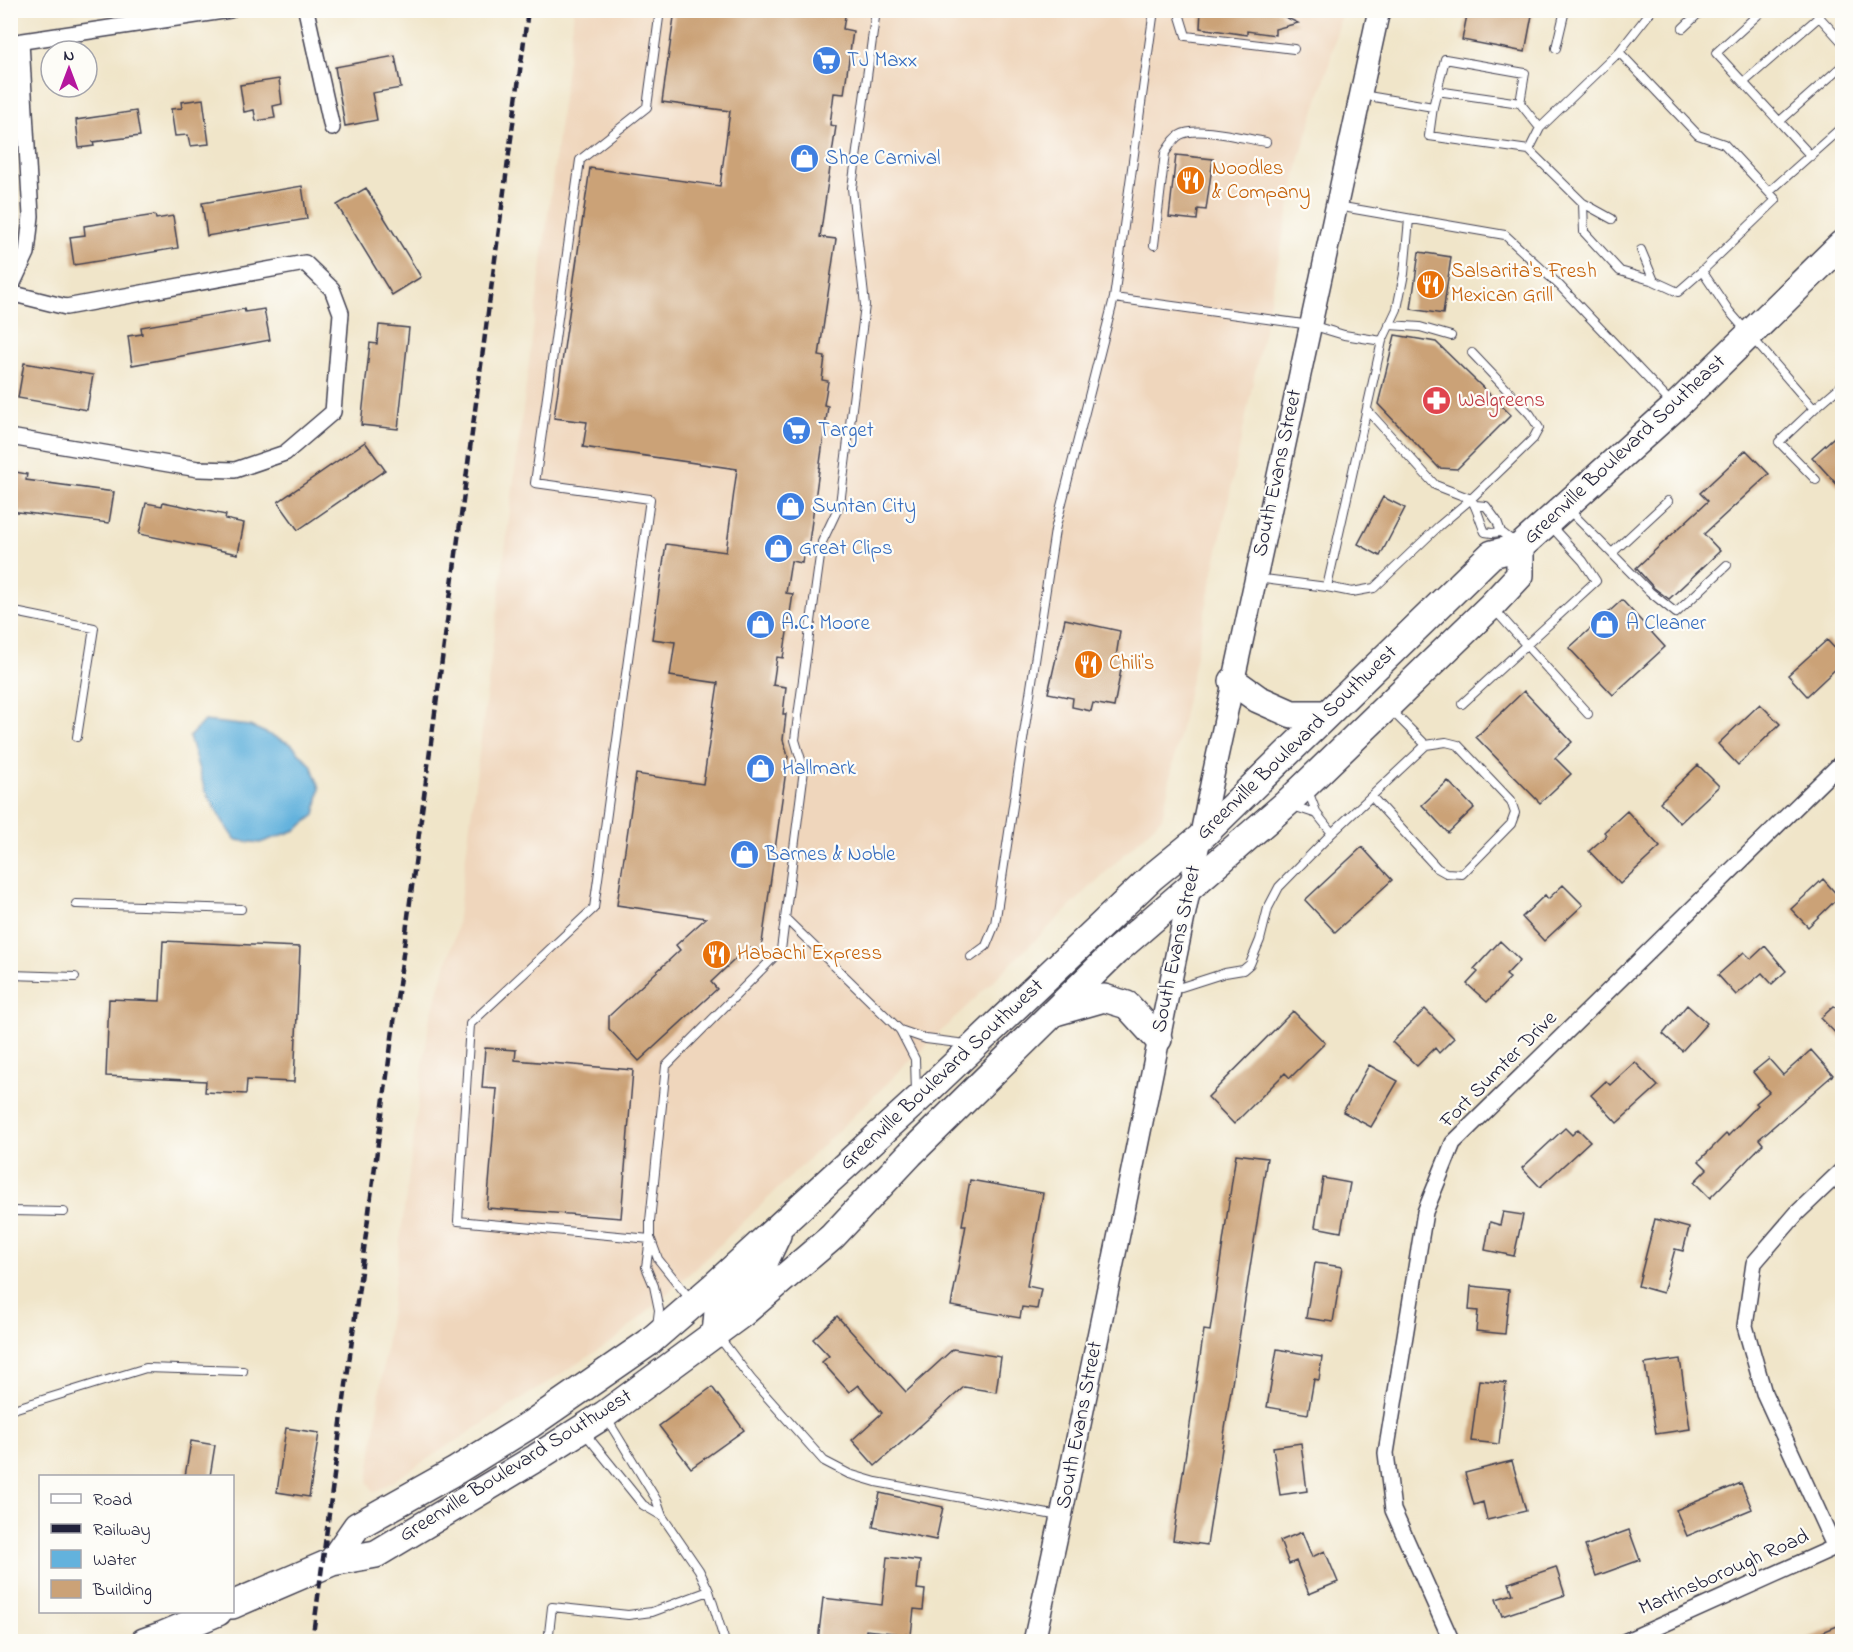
<svg xmlns="http://www.w3.org/2000/svg" width="1853" height="1652" viewBox="0 0 1853 1652" font-family="'Indie Flower',sans-serif">
<style>
.built{fill:#efd6bc}
.water{fill:#63b2dd;stroke:#426a8c;stroke-width:1.5}
.building{fill:#cba277}
.lines{fill:none;stroke-linecap:round;stroke-linejoin:round}
.lane-casing{stroke:#413f50;stroke-width:10}
.street-casing{stroke:#413f50;stroke-width:18}
.secondary-casing{stroke:#413f50;stroke-width:24}
.highway-casing{stroke:#413f50;stroke-width:30}
.lane{stroke:#fff;stroke-width:8}
.street{stroke:#fff;stroke-width:15}
.secondary{stroke:#fff;stroke-width:21}
.highway{stroke:#fff;stroke-width:27}
.rail{stroke:#22223b;stroke-width:4.5;stroke-dasharray:9 4.5;stroke-linecap:butt}
.labels{text-anchor:middle;dominant-baseline:central;stroke-width:4.5;stroke-linejoin:round;paint-order:stroke}
.shop-label{font-size:21px;fill:#366cbe;stroke:#fdfcf7;text-anchor:start}
.food-label{font-size:21px;fill:#c56008;stroke:#fdfcf7;text-anchor:start}
.health-label{font-size:21px;fill:#be3a42;stroke:#fdfcf7;text-anchor:start}
.street-label{font-size:21px;fill:#22223b;stroke:#fdfcf7}
</style>
<rect width="100%" height="100%" fill="#fdfcf7"/>
<filter id="ink" filterUnits="userSpaceOnUse"><feTurbulence type="fractalNoise" baseFrequency=".0167" numOctaves="2"/><feDisplacementMap in="SourceGraphic" scale="12" xChannelSelector="R" yChannelSelector="G"/><feConvolveMatrix kernelMatrix="1 2 1 2 8 2 1 2 1" color-interpolation-filters="sRGB"/></filter>
<filter id="wash" filterUnits="userSpaceOnUse"><feTurbulence type="fractalNoise" baseFrequency=".008" numOctaves="4" result="noise"/><feDisplacementMap in="SourceGraphic" scale="24" xChannelSelector="R" yChannelSelector="G"/><feGaussianBlur stdDeviation="1.35" result="paint"/><feColorMatrix in="noise" values="0 0 0 0 0 0 0 0 0 0 0 0 0 0 0 0 0 1.4 0 .05"/><feComposite in="paint" operator="in"/></filter>
<g filter="url(#wash)">
<rect width="100%" height="100%" fill="#f0e5c9"/>
<path class="built" d="M574 11H1342L1328 68 1300 157 1162 818 699 1265 616 1339 374 1493 368 1482 429 1022 456 933Z"/>
<path class="water" d="M204 721 250 726 291 744 311 765 320 788 315 815 296 830 260 843 236 840 222 820 205 790 189 737Z"/>
<g id="blocks">
<path class="building" d="M675 10H846L843 29 853 31 844 94 834 93 830 125 836 126 820 237 836 239 819 356 825 357 822 380 828 381 824 405 828 406 809 542H805L802 563 791 561 786 593 793 594 783 658 777 657 773 685 786 687 783 714H786L783 740 788 756 761 950 747 948 711 982 717 989 639 1061 609 1029V1016L680 950 676 945 706 918 617 905 636 774 703 784 718 683 670 676 675 642 652 639 666 544 726 552 737 469 583 447 587 422 554 418 590 168 720 186 730 111 662 102Z
M1201 10H1280L1281 15 1298 23 1275 29V35L1247 31V35L1200 28Z
M1468 10H1533L1525 52 1462 40Z
M395 56 401 88 372 93 377 120 345 126 335 67Z
M279 79 282 104 273 106 275 118 256 121 254 110 244 112 240 85Z
M203 99 209 144 190 146 188 135 175 136 171 109 182 108 181 102Z
M136 111 140 136 93 142 94 146 79 148 76 120Z
M1176 155 1213 159 1206 210 1198 209 1197 220 1169 217Z
M302 186 307 219 207 236 202 203Z
M366 188 421 277 392 295 337 205Z
M155 215 156 219 173 216 178 248 74 265 70 237 85 235 84 226Z
M1419 252 1451 257 1443 314 1411 309Z
M244 309 245 312 264 309 270 340 132 365 128 336 142 334 141 327Z
M379 325 409 328 398 429 361 425 370 343 377 344Z
M1395 335 1436 342 1511 415 1457 469 1439 468 1378 404Z
M24 363 93 375 87 410 18 398Z
M1842 430V490L1812 457Z
M365 442 385 470 298 530 278 502Z
M1746 450 1769 474 1704 534 1720 551 1669 599 1654 588 1636 568 1708 501 1700 493Z
M10 471 27 474 26 480 114 492 109 523 10 511Z
M1383 497 1405 508 1380 556 1358 544Z
M163 502 226 515 225 519 244 523 238 554 139 534 146 503 162 506Z
M1622 600 1665 647 1613 695 1569 648Z
M1065 619 1120 631 1116 657 1123 659 1114 707 1093 703 1091 711 1072 707 1073 698 1048 693Z
M1827 640 1842 656V663L1807 696 1788 675Z
M1524 691 1572 742 1555 758 1571 774 1540 803 1476 737Z
M1760 704 1780 724 1738 765 1718 744Z
M1698 765 1719 786 1680 823 1660 802Z
M1448 781 1474 808 1448 833 1422 805Z
M1627 811 1660 847 1620 884 1589 851 1607 835 1604 832Z
M1362 847 1392 880 1335 932 1305 900Z
M1823 879 1839 897 1808 927 1791 909Z
M1563 885 1583 905 1544 941 1522 917 1545 895 1548 899Z
M163 941 300 947 294 1082 247 1080 246 1094 205 1092 206 1081 106 1076 109 999 160 1001Z
M1500 941 1520 960 1506 975 1510 978 1487 1002 1467 984 1478 972 1474 969Z
M1765 946 1786 971 1772 984 1762 973 1736 995 1718 975 1744 952 1751 959Z
M1687 1005 1707 1023 1682 1051 1663 1034Z
M1834 1006 1842 1015V1040L1821 1018Z
M1425 1009 1454 1038 1439 1053 1435 1048 1417 1066 1392 1042Z
M1293 1011 1325 1043 1290 1078 1285 1073 1234 1124 1208 1097Z
M485 1048 516 1050 515 1060 633 1070 621 1218 487 1208 497 1089 482 1088Z
M1811 1050 1833 1075 1759 1139 1763 1144 1710 1198 1694 1182 1707 1169 1699 1161 1726 1134 1728 1136 1758 1105 1756 1103 1769 1092 1753 1072 1769 1059 1783 1075Z
M1635 1062 1658 1086 1617 1123 1591 1095 1606 1081 1610 1085Z
M1369 1065 1398 1081 1371 1127 1343 1112Z
M1565 1128 1572 1135 1578 1129 1590 1141 1540 1187 1522 1168Z
M1236 1154 1267 1158 1207 1545 1173 1540 1204 1330 1210 1331Z
M1323 1178 1350 1183 1341 1232 1315 1227Z
M970 1180 1043 1193 1027 1286 1041 1289 1037 1309 1022 1307 1020 1318 951 1306 966 1225H962Z
M1503 1212 1523 1215 1514 1256 1485 1250 1490 1222 1500 1225Z
M1655 1219 1689 1228 1683 1251 1675 1249 1663 1293 1638 1286Z
M1315 1263 1342 1267 1333 1322 1306 1318Z
M1471 1286 1509 1290 1505 1334 1476 1331 1478 1311 1469 1310Z
M837 1316 906 1392 953 1349 1001 1357 996 1392 964 1387 875 1466 852 1440 882 1413 858 1385 849 1392 822 1362 829 1356 813 1339Z
M1277 1349 1322 1357 1319 1380 1314 1379 1308 1414 1267 1407Z
M1680 1359 1690 1429 1656 1434 1645 1364Z
M1479 1380 1506 1383 1499 1444 1471 1441Z
M712 1387 744 1430 691 1468 659 1426Z
M286 1428 319 1433 309 1497 277 1492Z
M191 1441 215 1445 210 1476H185Z
M1301 1443 1307 1491 1280 1495 1273 1447Z
M1512 1461 1526 1511 1487 1520 1483 1502 1474 1505 1465 1473Z
M1741 1483 1752 1509 1687 1536 1676 1510Z
M880 1493 943 1507 936 1540 873 1527Z
M1629 1530 1640 1560 1596 1576 1585 1546Z
M1302 1532 1312 1557 1325 1551 1338 1582 1309 1594 1296 1561 1289 1564 1280 1541Z
M887 1557 920 1561 917 1589 925 1590 923 1610 914 1609 911 1635 866 1630 864 1641H818L823 1598 882 1605Z
M1556 1567 1565 1595 1502 1616 1496 1599 1513 1594 1509 1583Z
M1842 1624V1641H1801Z"/>
</g>
</g>
<g filter="url(#ink)">
<use href="#blocks" fill-opacity="0" stroke="#413f50" stroke-width="1.5"/>
<g class="lines">
<defs>
<path id="lane" d="M1178 10 1186 36 1294 49
M1763 10 1716 53 1811 156
M1813 10 1842 42
M1683 28 1702 10
M1556 48 1565 10
M1619 52 1652 10
M1744 82 1819 17
M1437 91 1445 59 1525 73 1520 103
M1362 95 1433 107 1437 91 1520 103 1540 128
M1433 107 1429 136 1529 150
M1780 121 1842 66
M1769 192 1842 127
M1583 203 1584 232 1620 271 1654 281
M1337 206 1505 235 1559 285 1672 404
M1612 219 1583 203 1529 150 1540 128 1619 52 1698 135 1724 144 1776 200 1702 271 1729 311 1814 409 1842 385
M1154 245 1165 153C1169 147 1173 139 1180 135 1197 125 1246 139 1266 142
M1641 250 1654 281 1678 292 1702 271
M1114 298 1311 325 1344 335 1382 341 1397 309 1404 274 1409 219
M1389 325 1420 327 1451 336
M1472 353 1530 414 1539 428 1533 439 1471 499C1477 507 1480 522 1485 532L1492 533 1501 532
M1814 409 1779 442 1816 480
M1475 505 1486 506 1497 521 1501 532 1514 542
M1568 509 1650 592 1676 613 1727 565
M1612 553 1668 501
M1256 578 1327 587 1382 341
M1327 587 1352 592 1374 588 1439 526 1471 499 1435 485 1368 411
M1494 609 1588 714
M10 611 94 628 77 737
M1462 704 1596 581 1583 561 1550 525
M1372 797 1437 868 1446 873 1462 874 1511 824 1515 813 1511 801 1458 745 1446 742 1426 745
M1293 806 1317 814
M1332 833 1426 745 1391 710
M76 904 241 909
M785 918 900 1030 915 1059 916 1093
M971 957 986 946 995 924 1055 530 1114 298 1154 10
M10 975 75 977
M1172 990 1225 973 1243 970 1250 964 1260 940 1268 908 1279 887 1332 833 1317 814 1308 791
M900 1030 926 1039 966 1044
M10 1211 64 1212
M650 1239 458 1221 470 1024 594 908 650 499 535 483 580 160 647 107 660 10
M651 1240 658 1259 690 1299
M657 1326 659 1310 654 1286 646 1267 650 1239V1221L666 1066 781 950 804 770 795 740 798 716 822 542 840 504 865 305 852 188 876 10
M719 1337 751 1379 824 1461 849 1474 876 1482 1059 1516
M10 1410 146 1368 243 1371
M607 1419 656 1499 662 1516 699 1570 709 1591 725 1642
M584 1432 643 1505 662 1516
M548 1642 552 1607 628 1615 652 1612 709 1591"/>
<path id="street" d="M306 10 332 128
M10 43 230 10
M10 289 27 253 31 216 21 42
M10 293 66 307 305 263 332 289 341 313 333 412 285 453 235 470 198 469 10 437
M1835 1548 1764 1393 1745 1326 1754 1263 1797 1213 1842 1170
M1452 1642 1393 1510 1386 1453 1425 1212 1453 1143 1842 762
M1624 1642 1842 1544"/>
<path id="secondary" d="M1034 1642 1061 1517 1212 780 1379 10"/>
<path id="highway" d="M1233 681 1258 699 1292 714H1327
M1055 1012 1104 998 1127 1005 1158 1039
M716 1334 718 1312 723 1304 760 1271 777 1235
M332 1562 357 1526 457 1470 531 1424 648 1343 714 1286 928 1090 1152 877 1201 837 1492 554 1520 547 1675 407 1842 244
M232 1605 332 1562 376 1554 536 1458 604 1415 743 1313 832 1237 910 1154 1115 952 1287 803 1491 606 1520 575V547
M144 1642 161 1636 218 1612"/>
</defs>
<use href="#lane" class="lane-casing"/>
<use href="#street" class="street-casing"/>
<use href="#secondary" class="secondary-casing"/>
<use href="#highway" class="highway-casing"/>
<use href="#lane" class="lane"/>
<use href="#street" class="street"/>
<use href="#secondary" class="secondary"/>
<use href="#highway" class="highway"/>
<path class="rail" d="M312 1642 528 10"/>
</g>
</g>
<defs>
<symbol id="supermarket-disc" viewBox="-11 -11 22 22"><circle r="9.5" fill="#3f7fe0" stroke="#fdfcf7"/><path d="M-6-5.5h2.5l.6 2H6L4.5 2H-2.5L-4.4-4H-6ZM-1.5 3.2a1.3 1.3 0 1 0 .1 0ZM3 3.2a1.3 1.3 0 1 0 .1 0Z" fill="#fff"/></symbol>
<symbol id="shop-disc" viewBox="-11 -11 22 22"><circle r="9.5" fill="#3f7fe0" stroke="#fdfcf7"/><path d="M-5-2.5h2.3a2.7 3.5 0 0 1 5.4 0H5L5.5 6h-11ZM-1.5-2.5h3a1.5 2.3 0 0 0-3 0Z" fill="#fff"/></symbol>
<symbol id="restaurant-disc" viewBox="-11 -11 22 22"><circle r="9.5" fill="#e8710a" stroke="#fdfcf7"/><path d="M-5-6h1v4h1v-4h1v4h1v-4h1v5L-1.5 .5V6h-2V.5L-5-1ZM5-6V6H3V1.5H1.5Q1.5-4 5-6Z" fill="#fff"/></symbol>
<symbol id="pharmacy-disc" viewBox="-11 -11 22 22"><circle r="9.5" fill="#e0444e" stroke="#fdfcf7"/><path d="M-2-6h4v4h4v4h-4v4h-4v-4h-4v-4h4Z" fill="#fff"/></symbol>
</defs>
<g fill-rule="evenodd">
<use href="#supermarket-disc" x="810" y="44" width="33" height="33"/>
<use href="#shop-disc" x="788" y="142" width="33" height="33"/>
<use href="#restaurant-disc" x="1174" y="164" width="33" height="33"/>
<use href="#restaurant-disc" x="1414" y="268" width="33" height="33"/>
<use href="#pharmacy-disc" x="1420" y="384" width="33" height="33"/>
<use href="#supermarket-disc" x="780" y="414" width="33" height="33"/>
<use href="#shop-disc" x="774" y="490" width="33" height="33"/>
<use href="#shop-disc" x="762" y="532" width="33" height="33"/>
<use href="#shop-disc" x="744" y="608" width="33" height="33"/>
<use href="#shop-disc" x="1588" y="608" width="33" height="33"/>
<use href="#restaurant-disc" x="1072" y="648" width="33" height="33"/>
<use href="#shop-disc" x="744" y="752" width="33" height="33"/>
<use href="#shop-disc" x="728" y="838" width="33" height="33"/>
<use href="#restaurant-disc" x="700" y="938" width="33" height="33"/>
</g>
<g class="labels">
<g class="shop-label">
<text x="847" y="61">TJ Maxx</text>
<text x="825" y="159">Shoe Carnival</text>
<text x="818" y="431">Target</text>
<text x="812" y="507">Suntan City</text>
<text x="799" y="549">Great Clips</text>
<text x="781" y="624">A.C. Moore</text>
<text x="1626" y="624">A Cleaner</text>
<text x="782" y="769">Hallmark</text>
<text x="765" y="855">Barnes &amp; Noble</text>
</g>
<g class="food-label">
<text x="1212" y="169">Noodles<tspan x="1212" dy="24">&amp; Company</tspan></text>
<text x="1451" y="272">Salsarita's Fresh<tspan x="1451" dy="24">Mexican Grill</tspan></text>
<text x="1109" y="664">Chili's</text>
<text x="737" y="954">Habachi Express</text>
</g>
<g class="health-label">
<text x="1458" y="401">Walgreens</text>
</g>
<g class="street-label">
<text transform="translate(1625 450) rotate(-43)">Greenville Boulevard Southeast</text>
<text transform="translate(1278 473) rotate(-78)">South Evans Street</text>
<text transform="translate(1297 743) rotate(-44)">Greenville Boulevard Southwest</text>
<text transform="translate(1177 949) rotate(-78)">South Evans Street</text>
<text transform="translate(1499 1070) rotate(-45)">Fort Sumter Drive</text>
<text transform="translate(942 1075) rotate(-43)">Greenville Boulevard Southwest</text>
<text transform="translate(1080 1425) rotate(-79)">South Evans Street</text>
<text transform="translate(516 1466) rotate(-32)">Greenville Boulevard Southwest</text>
<text transform="translate(1724 1573) rotate(-24)">Martinsborough Road</text>
</g>
</g>
<rect width="1853" height="1652" fill="none" stroke="#fdfcf7" stroke-width="36"/>
<rect x="39" y="1475" width="195" height="138" fill="#fdfcf7" stroke="#a5a5ac" stroke-width="1.5"/>
<rect x="51" y="1494" width="30" height="9" fill="#ffffff" stroke="#a5a5ac" stroke-width="1.5"/>
<text x="93" y="1505" font-size="18" fill="#22223b">Road</text>
<rect x="51" y="1524" width="30" height="9" fill="#22223b" stroke="#a5a5ac" stroke-width="1.5"/>
<text x="93" y="1535" font-size="18" fill="#22223b">Railway</text>
<rect x="51" y="1550" width="30" height="18" fill="#63b2dd" stroke="#a5a5ac" stroke-width="1.5"/>
<text x="93" y="1565" font-size="18" fill="#22223b">Water</text>
<rect x="51" y="1580" width="30" height="18" fill="#cba277" stroke="#a5a5ac" stroke-width="1.5"/>
<text x="93" y="1595" font-size="18" fill="#22223b">Building</text>
<g transform="translate(69 69)"><circle r="28" fill="#fdfcf7" stroke="#a5a5ac" stroke-width="1.5"/>
<path d="M0-4.5L10 22L0 15L-10 22Z" fill="#b5179e"/>
<text y="-9" font-size="16" font-weight="bold" text-anchor="middle" fill="#22223b">N</text>
</g>
</svg>
